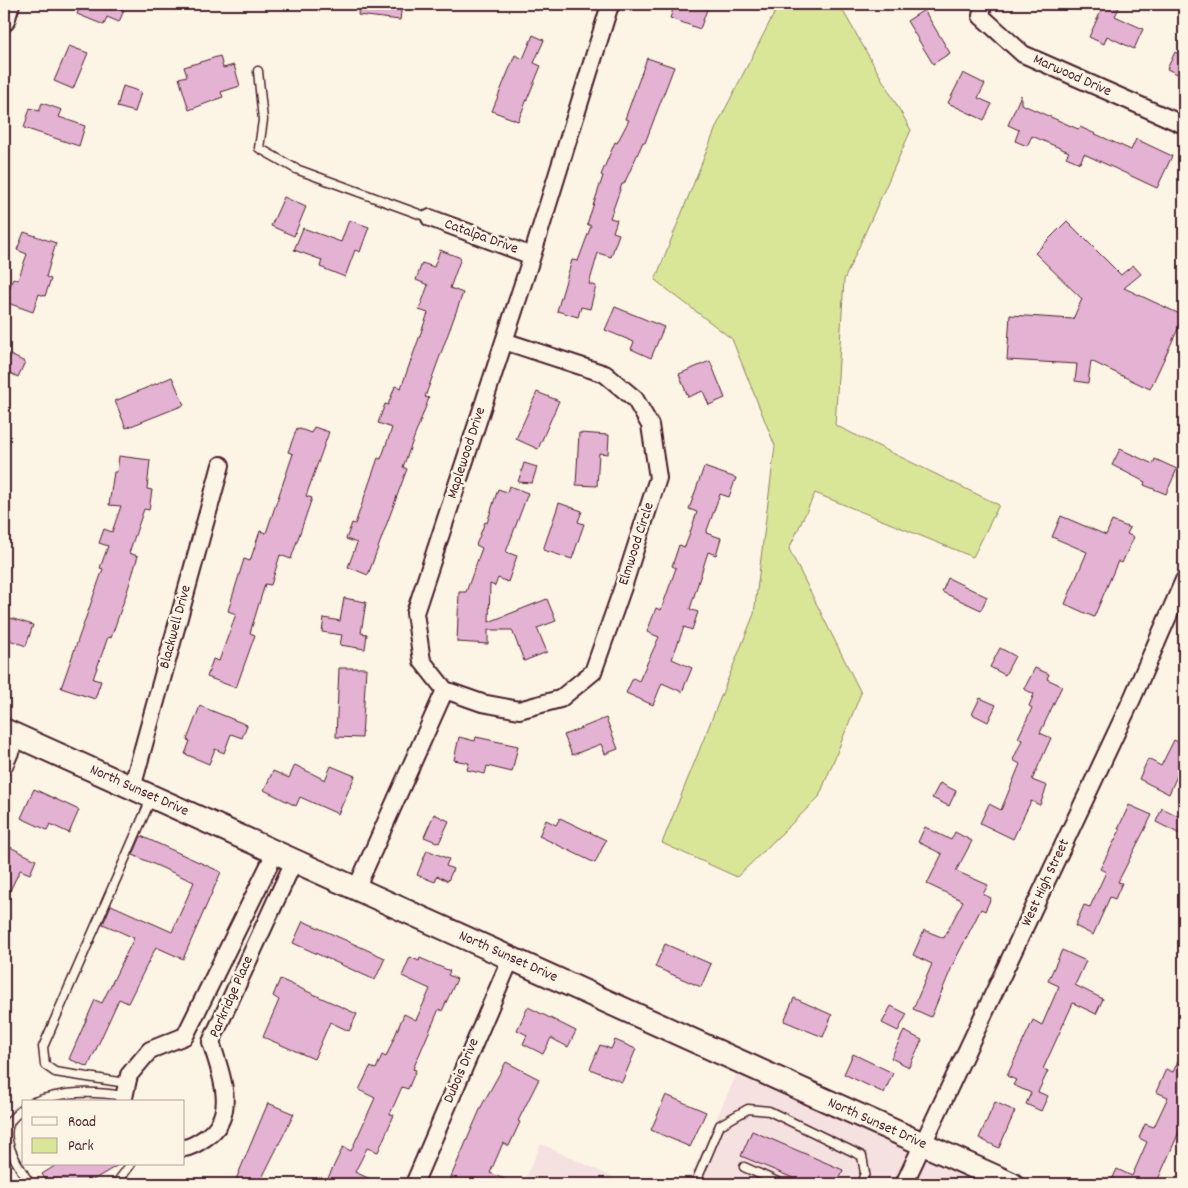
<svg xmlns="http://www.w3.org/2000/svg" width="1188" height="1188" viewBox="0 0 1188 1188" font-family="Dekko,sans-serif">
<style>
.built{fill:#f5e1e0}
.green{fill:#d9e698;stroke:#928262}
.building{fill:#e4b3d3;stroke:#4a1f2b}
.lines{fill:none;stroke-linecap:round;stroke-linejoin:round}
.service-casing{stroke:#4a1f2b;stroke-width:11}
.minor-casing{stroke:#4a1f2b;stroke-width:20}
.tertiary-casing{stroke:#4a1f2b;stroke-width:24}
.secondary-casing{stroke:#4a1f2b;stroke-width:26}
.service{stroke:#fcf5e5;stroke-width:8}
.minor{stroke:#fcf5e5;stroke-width:16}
.tertiary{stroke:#fcf5e5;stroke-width:20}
.secondary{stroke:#fcf5e5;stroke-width:22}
.labels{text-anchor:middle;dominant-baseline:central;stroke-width:5;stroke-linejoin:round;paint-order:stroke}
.street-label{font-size:15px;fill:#4a1f2b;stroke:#fcf5e5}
</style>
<rect width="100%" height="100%" fill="#fcf5e5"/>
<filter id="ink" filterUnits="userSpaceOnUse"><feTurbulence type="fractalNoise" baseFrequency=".02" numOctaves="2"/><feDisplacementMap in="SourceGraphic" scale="10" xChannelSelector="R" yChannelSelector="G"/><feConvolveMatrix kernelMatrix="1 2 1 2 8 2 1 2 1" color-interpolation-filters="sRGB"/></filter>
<g filter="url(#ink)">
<path class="built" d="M742 1062 1012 1184H687Z
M541 1144 628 1184H523Z"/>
<path class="green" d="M779 4H839L911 130 844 280 835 425 999 505 973 557 815 493 789 549 861 693 819 797 737 877 662 843 754 614 775 446 732 339 655 280 717 125Z"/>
<path class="building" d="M81 4H107L124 10 119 22 107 17 104 25 77 14Z
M359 4H402L400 20 358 15Z
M675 4H709L700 29 670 18Z
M1104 4 1119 8 1115 16 1143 29 1134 49 1107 36 1104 44 1089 37Z
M924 10 950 53 933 64 907 21Z
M533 35 544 40 534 63 541 66 518 121 492 111 515 55 523 59Z
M69 46 88 53 73 89 54 81Z
M1175 52 1184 57V77L1167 69Z
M220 56 223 68 234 65 240 86 221 92 223 97 189 110 179 78 187 76 184 67Z
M647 58 674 67 645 143 643 142 624 184H622L610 218 617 220 613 232 619 234 611 257 598 253 589 284 596 286 590 309 581 307 578 317 557 311 572 260 578 261 591 226 587 224 603 176 601 175 615 142 617 143 629 120 625 119Z
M963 73 985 84 978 98 992 104 984 120 948 103Z
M123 86 141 92 135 112 117 107Z
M1021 95V104L1078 129 1080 127 1131 150 1136 139 1172 156 1157 188 1084 154 1080 163 1066 157 1069 152 1032 136 1027 146 1015 141 1019 130 1008 125Z
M42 103 62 110 59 117 85 126 79 146 24 128 30 108 39 111Z
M284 197 306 207 294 236 271 226Z
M349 220 369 227 360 252 355 250 345 277 320 267 322 260 294 250 303 228 341 242Z
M1067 221 1121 275 1133 265 1141 274 1124 288 1184 316 1150 389 1091 361 1088 383 1075 381 1077 364 1007 360 1010 315 1073 319 1082 299 1035 253Z
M24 232 56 243 46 277 51 279 45 296 39 294 33 312 5 302 13 278 18 280 27 254 17 250Z
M440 250 461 258 450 288 463 293 425 397 429 398 403 467 407 469 368 575 348 567 357 543 346 539 352 523 355 524 378 458 381 459 392 428 378 423 385 404 388 405 395 386 401 388 428 313 419 310 428 285 416 280 422 263 434 267Z
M615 307 664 327 651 358 631 349 634 342 605 330Z
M4 352 25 362 18 377 4 370Z
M710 361 725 398 709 405 703 391 688 397 679 374Z
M172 377 184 405 126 428 115 401Z
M537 392 559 401 538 449 516 439Z
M314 427 329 432 306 496 312 498 291 559 280 555 271 585 265 584 250 633 255 635 236 688 207 677 213 659 219 661 236 614 228 611 244 559 250 561 260 531 266 533 293 454 288 452 297 428 311 433Z
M579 433 609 435 608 454 599 453 597 486 576 485Z
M1120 449 1153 464 1155 459 1177 469 1166 494 1144 485 1145 482 1112 465Z
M119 456 150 460 147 489 152 490 149 510 144 509 129 553 138 556 127 592 111 638 108 637 93 679 101 681 95 699 61 688 103 569 100 568 108 546 99 543 104 529 112 532 121 506 109 505 114 472H117Z
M524 463 537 467 532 483 518 482Z
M704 467 736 478 729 497 720 494 706 533 721 538 716 555 708 552 690 609 698 612 692 630 684 627 672 659 692 668 682 692 662 683 653 705 626 693 633 678 639 681 659 637 647 632 656 608 661 610 676 568 672 566 679 545 685 547 697 512 689 509Z
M509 486 528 493 506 552 517 556 508 582 498 578 495 586 490 584 489 622 547 599 556 621 537 628 547 652 524 661 512 630H488V644L457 642 459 592H466L482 548 476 545 485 522 487 523 498 489 507 492Z
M559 503 582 511 578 522 584 524 572 559 543 550Z
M1061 516 1106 535 1112 521 1130 528 1127 534 1134 537 1122 563 1118 561 1094 617 1065 604 1087 552 1052 537Z
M948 578 987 597 981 610 942 592Z
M344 598 366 602 361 633 367 634 365 649 340 645 342 635 322 632 324 618 340 621Z
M4 616 33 625 26 646 4 638Z
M1000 648 1015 656 1005 675 990 667Z
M339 668H366L362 738 336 737Z
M1035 668 1049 674 1047 679 1062 686 1040 733 1051 738 1032 780 1047 786 1040 805 1031 801 1013 839 980 823 989 804 1001 810 1020 764 1013 760 1022 740 1018 738 1032 708 1029 706 1034 694 1024 689Z
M980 698 996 705 988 722 972 714Z
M200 706 247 725 242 738 231 734 224 753 215 749 209 764 185 754 190 741 187 740Z
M606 718 618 749 605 754 601 744 572 755 564 735Z
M459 737 475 741 476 737 518 746 512 772 487 766 485 774 467 770 469 763 454 760Z
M1174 740 1184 745V760L1169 794 1139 779 1148 759 1161 766Z
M295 765 325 780 331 766 355 776 338 814 300 797 296 806 264 790 273 771 289 778Z
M940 783 956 791 949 806 932 798Z
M34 789 79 810 69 833 50 824 47 830 21 818Z
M1129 805 1152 815 1118 882 1122 883 1115 899 1110 897 1093 935 1075 926 1084 905 1090 907 1106 872 1100 869 1120 830 1118 829Z
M1162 808 1184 819 1180 834 1156 822Z
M434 814 449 821 439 843 424 837Z
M560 818 606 840 595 863 539 836 546 820 556 825Z
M925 827 951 840 955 832 972 841 956 871 988 885 983 894 991 898 985 911 981 909 954 962 931 1017 913 1009 932 964 913 955 924 930 944 938 963 901 927 884 942 854 918 842Z
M141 836 221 872 183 959 156 947 128 1003 119 999 88 1067 69 1059 95 1000 102 1003 134 938 103 924 111 905 172 932 194 882 133 855Z
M4 844 36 860 30 874 20 870 4 903Z
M427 850 449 859 446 866 453 869 448 881 437 876 435 882 417 875Z
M303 921 385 958 375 980 293 943Z
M665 944 711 964 701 987 655 967Z
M1062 950 1086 961 1075 985 1103 999 1096 1014 1073 1003 1043 1069 1048 1071 1038 1092 1048 1096 1041 1111 1026 1104 1031 1093 1013 1085 1016 1080 1007 1076 1033 1020 1042 1025 1059 986 1048 981Z
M410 957 419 961 420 958 450 971 448 975 457 979 442 1011 439 1009 413 1069 416 1070 408 1089 402 1087 390 1114 394 1115 378 1152 367 1148 355 1172 381 1184H325L343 1147 351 1151 375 1098 359 1090 370 1067 376 1069 382 1055 386 1057 404 1014 416 1020 430 989 402 976Z
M280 979 357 1014 349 1031 330 1022 314 1059 263 1037 279 1000 273 996Z
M794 998 832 1015 823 1037 784 1021Z
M891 1006 907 1014 898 1031 882 1023Z
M528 1007 576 1031 568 1047 551 1038 543 1054 523 1044 527 1035 517 1030Z
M904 1031 922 1040 909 1067 891 1058Z
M615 1040 636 1049 622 1082 590 1069 600 1045 611 1049Z
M1184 1048V1121L1156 1184H1110L1117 1169 1132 1176 1147 1142 1139 1138 1145 1124 1154 1127 1168 1097 1156 1092 1166 1069 1173 1072Z
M853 1054 893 1073 884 1093 844 1074Z
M506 1062 539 1079 518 1121 520 1122 509 1146 503 1143 490 1173 516 1184H462L450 1179 482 1105Z
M666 1095 706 1112 690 1147 651 1130Z
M995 1102 1015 1111 999 1148 979 1138Z
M268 1103 294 1114 259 1184H234Z
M752 1131 843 1170 837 1184H807L741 1156Z
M58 1164H120L86 1184H48L42 1174Z"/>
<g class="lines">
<defs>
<path id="service" d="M258 71 263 120 259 148 296 169 430 218
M126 1083 55 1072 45 1065 43 1047 151 799
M34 1102C64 1091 91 1091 123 1096
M24 1107C20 1112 13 1116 10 1122 0 1141 20 1168 30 1184
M744 1167 782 1184
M116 1184 131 1164
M695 1184 720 1125 748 1109 769 1111 862 1156 865 1173 861 1184"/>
<path id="minor" d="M983 4 981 16 1023 54 1184 125
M430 218 532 256
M445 690 482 703 519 710 560 699 593 672 623 587 658 478 650 425 635 399 605 374 504 341
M4 766 17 736
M132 788 221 465
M356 889 445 690 422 661 415 613 532 256 609 8 612 4
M123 1102 129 1075 150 1050 185 1036 275 853
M184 1148C192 1147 198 1143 205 1138 239 1116 221 1074 211 1042L294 861
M414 1184 511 958
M904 1184 1132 699 1184 580"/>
<path id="tertiary" d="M4 21 9 4"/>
<path id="secondary" d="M4 730 1012 1184"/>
</defs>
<use href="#service" class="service-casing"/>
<use href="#minor" class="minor-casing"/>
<use href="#tertiary" class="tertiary-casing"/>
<use href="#secondary" class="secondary-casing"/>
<use href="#service" class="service"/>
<use href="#minor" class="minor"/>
<use href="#tertiary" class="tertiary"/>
<use href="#secondary" class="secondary"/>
</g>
</g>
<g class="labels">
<g class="street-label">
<text transform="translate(1072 76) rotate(24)">Marwood Drive</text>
<text transform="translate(481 237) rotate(20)">Catalpa Drive</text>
<text transform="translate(467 453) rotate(-72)">Maplewood Drive</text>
<text transform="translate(637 544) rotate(-72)">Elmwood Circle</text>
<text transform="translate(176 627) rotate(-75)">Blackwell Drive</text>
<text transform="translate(139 791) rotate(24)">North Sunset Drive</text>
<text transform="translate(1046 883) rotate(-65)">West High Street</text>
<text transform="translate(508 957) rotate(24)">North Sunset Drive</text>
<text transform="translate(232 997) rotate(-66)">Parkridge Place</text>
<text transform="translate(462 1071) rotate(-67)">Dubois Drive</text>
<text transform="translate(877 1124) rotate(24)">North Sunset Drive</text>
</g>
</g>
<rect width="1188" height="1188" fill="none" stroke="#fcf5e5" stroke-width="20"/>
<rect x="10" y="10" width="1168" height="1168" fill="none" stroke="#4a1f2b" stroke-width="2" filter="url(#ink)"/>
<rect x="22" y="1100" width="162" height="65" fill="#fcf5e5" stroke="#b59f9b"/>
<rect x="32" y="1117" width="25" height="8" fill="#fcf5e5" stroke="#b59f9b"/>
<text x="68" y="1126" font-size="15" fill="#4a1f2b">Road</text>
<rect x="32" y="1138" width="25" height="15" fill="#d9e698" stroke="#b59f9b"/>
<text x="68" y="1150" font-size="15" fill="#4a1f2b">Park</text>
</svg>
